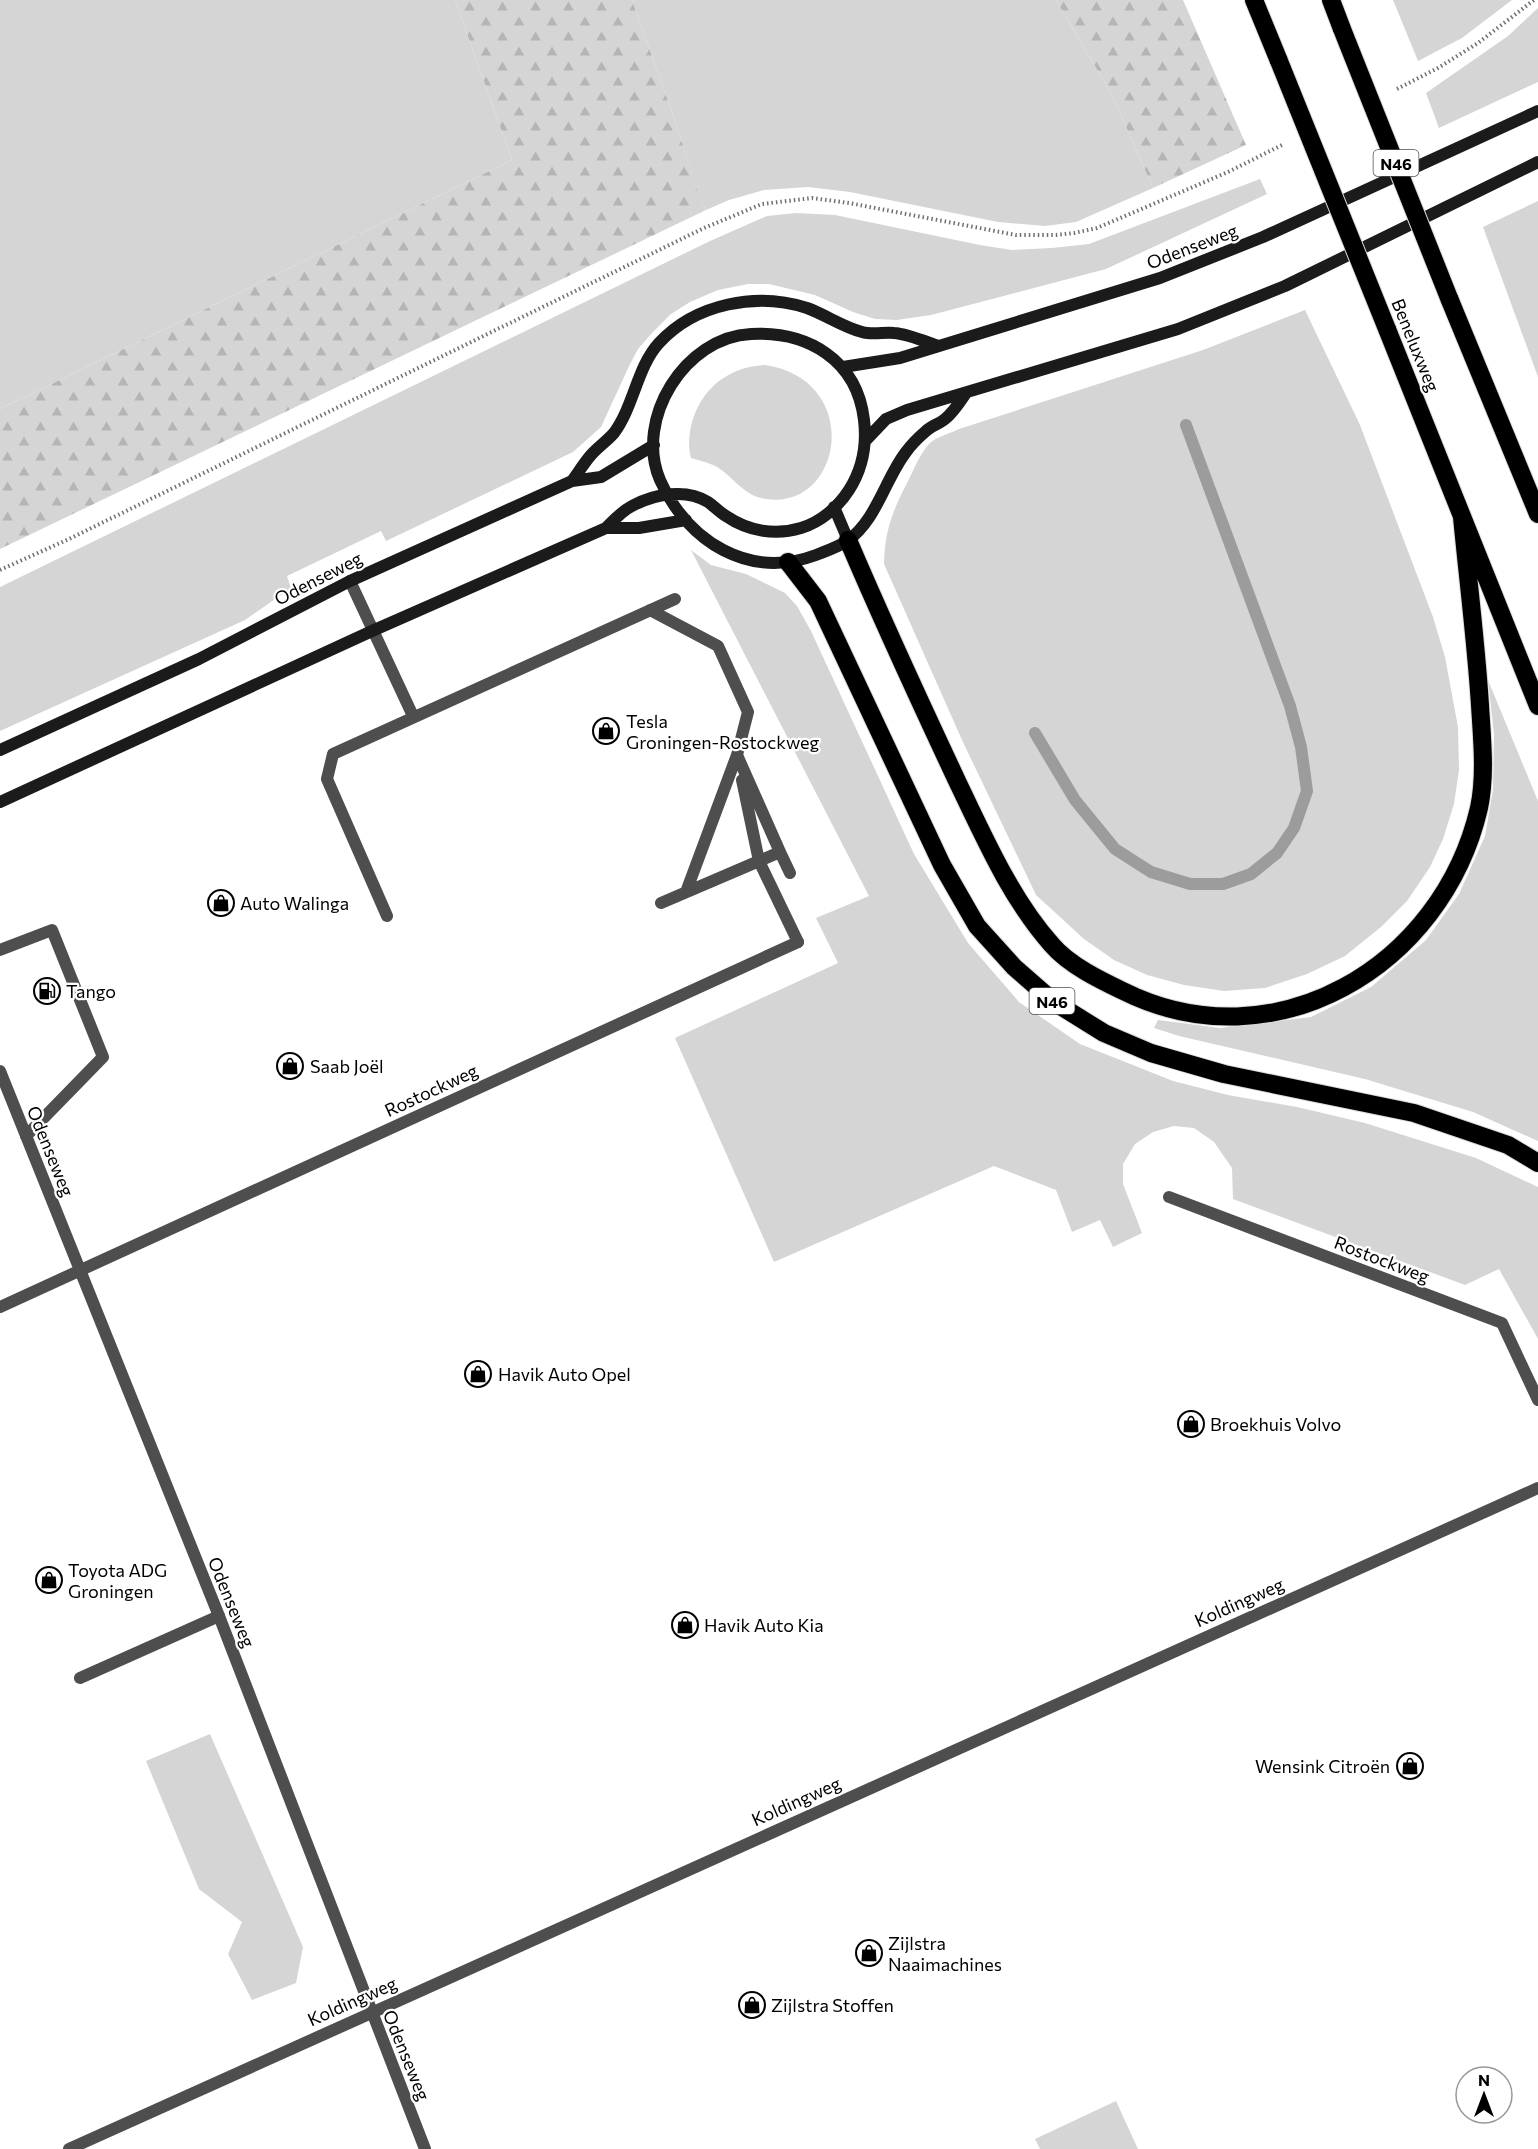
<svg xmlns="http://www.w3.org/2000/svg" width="1538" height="2149" viewBox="0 0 1538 2149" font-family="Commissioner,sans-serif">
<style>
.grass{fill:#d5d5d5}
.forest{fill:url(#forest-firs)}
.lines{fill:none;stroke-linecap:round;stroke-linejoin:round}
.stream{stroke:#9c9c9c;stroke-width:12}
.highway-casing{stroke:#dbdbdb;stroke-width:20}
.path{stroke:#707070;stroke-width:4;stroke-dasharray:1.5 3;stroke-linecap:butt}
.lane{stroke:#4e4e4e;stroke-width:12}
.street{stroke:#4e4e4e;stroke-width:12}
.secondary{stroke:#1b1b1b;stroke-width:12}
.highway{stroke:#000;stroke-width:18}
.highway-bridge-casing{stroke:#dbdbdb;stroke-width:20;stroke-linecap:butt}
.highway-bridge{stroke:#000;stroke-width:18}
.labels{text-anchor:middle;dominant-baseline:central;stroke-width:4.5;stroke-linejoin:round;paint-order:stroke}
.shield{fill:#fff;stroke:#4c4c4c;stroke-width:1.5}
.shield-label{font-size:16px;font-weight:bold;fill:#000}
.street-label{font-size:18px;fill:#000;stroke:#fff}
.poi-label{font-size:18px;fill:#000;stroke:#fff;text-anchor:start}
</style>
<defs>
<pattern id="forest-firs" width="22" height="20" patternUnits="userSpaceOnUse" patternTransform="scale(1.5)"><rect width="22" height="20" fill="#d5d5d5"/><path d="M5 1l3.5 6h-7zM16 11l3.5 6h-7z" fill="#b5b5b5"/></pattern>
</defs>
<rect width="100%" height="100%" fill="#fff"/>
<path class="grass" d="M0 0H455L512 160 0 409Z
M632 0H1056L1112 95 1153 188 1076 222 1045 226 998 222 850 192 808 187 764 190 729 200 706 210 695 187 680 135Z
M1393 0H1512L1462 38 1418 61Z
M1538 8V82L1439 128 1426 93 1508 36Z
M1260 179 1267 194 1106 269 931 315 897 320 875 319 853 312 815 295 769 284H748L718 290 690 302 671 314 652 333 638 349 630 364 601 427 573 452 386 541 381 531 287 576 291 588 245 620 0 731V587L710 241 767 216 796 213 835 215 980 245 1012 250 1052 248 1089 244Z
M1538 201V377L1483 227Z
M1305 310 1360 425 1433 617 1445 657 1458 727 1459 770 1454 804 1443 839 1430 867 1407 901 1381 927 1345 956 1307 974 1265 988 1224 991 1184 985 1147 975 1114 960 1084 939 1036 895 962 740 884 564C885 526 894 509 911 475 916 465 921 452 930 443 937 437 951 433 959 429L1203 350Z
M765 365C864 380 843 510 766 499 743 496 734 477 717 467 708 462 700 461 691 458 688 447 689 436 691 426 700 389 728 367 765 365Z
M691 550 711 565 746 574 785 593 797 606 811 631 914 854 968 943 1019 1002 1080 1044 1173 1081 1228 1095 1297 1107 1365 1123 1476 1158 1538 1187V1339L1499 1269 1465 1285 1233 1199 1232 1168 1214 1142 1194 1128 1174 1126 1153 1132 1135 1144 1123 1164V1184L1142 1233 1113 1247 1100 1220 1072 1232 1056 1190 994 1166 774 1262 675 1038 838 963 816 918 869 896Z
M1488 680 1538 801V1141L1473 1112 1365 1079 1179 1036 1154 1028 1158 1020 1220 1028 1311 1017 1371 987 1426 940 1459 894 1485 836 1493 790 1494 734Z
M210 1734 303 1947 296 1983 252 2000 228 1954 242 1922 199 1889 146 1761Z
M1116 2101 1138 2149H1040L1035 2139Z"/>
<path class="forest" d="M455 0H632L680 135 695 186 706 210 0 549V409L512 160Z
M1056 0H1183L1246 145 1153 188 1112 95Z"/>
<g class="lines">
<path class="stream" d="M1035 733 1075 800 1115 849 1151 872 1190 884H1223L1251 874 1277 853 1294 828 1307 791 1301 747 1290 706 1186 425"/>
<defs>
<path id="highway" d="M1254 0 1279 61
M1331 0 1342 29
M1449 298 1538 514
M1387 329 1538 706
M848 540C883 622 920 702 958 783 985 839 1011 899 1052 945 1069 965 1100 980 1123 991 1274 1066 1442 967 1479 808 1486 775 1482 739 1480 705 1476 642 1468 580 1462 517
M788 562 818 601 942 865 977 926 1014 967 1054 1002 1104 1033 1151 1053 1224 1074 1414 1113 1508 1145 1538 1163"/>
</defs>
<use href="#highway" class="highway-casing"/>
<path class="path" d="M1397 89 1438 68 1478 43 1534 0
M0 570 69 539 704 228 762 204 812 198 849 203 1016 235H1056L1074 233 1097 228 1228 172 1282 145"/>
<path class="lane" d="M350 581 413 716
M650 610 718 646 748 712 737 755 780 852 661 903
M742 780 759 861 798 942
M780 852 790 873
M686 892 737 755
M387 916 327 779 333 754 675 599
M0 950 52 930 103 1057 26 1136
M80 1678 219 1616"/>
<path class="street" d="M0 1071 219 1616 425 2149
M1169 1197 1502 1323 1538 1400
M0 1307 798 942
M69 2149 1538 1488"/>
<path class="secondary" d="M843 367 900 358 1160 278 1263 237 1538 111
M866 440 886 419 907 410 1178 329 1285 286 1538 162
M572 481C578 473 584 463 591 455 598 447 607 441 614 433 634 406 637 367 659 343 696 303 757 292 807 308 826 315 843 327 862 332 872 335 884 332 894 333 908 334 924 341 938 346
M834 507 848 540
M606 528H639L686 520
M0 750 199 659 350 581 572 481 601 477 654 445
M0 802 372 631 606 528C614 520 622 511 632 506 654 494 686 488 708 502 714 506 719 512 726 516 748 531 775 536 801 528 821 522 838 507 849 490 863 468 867 445 864 420 857 360 808 331 751 334 685 337 634 419 660 480 688 542 749 580 816 555 826 551 838 547 847 541 877 520 885 479 906 452 911 445 919 437 926 431 931 426 939 424 945 419 953 413 960 402 966 393"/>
<use href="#highway" class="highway"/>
<defs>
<path id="highway-bridge" d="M1342 29 1449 298
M1279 61 1387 329"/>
</defs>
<use href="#highway-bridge" class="highway-bridge-casing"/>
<use href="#highway-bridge" class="highway-bridge"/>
</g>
<defs>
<symbol id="shop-ring" viewBox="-11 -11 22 22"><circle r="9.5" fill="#fff" stroke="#000" stroke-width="1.5"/><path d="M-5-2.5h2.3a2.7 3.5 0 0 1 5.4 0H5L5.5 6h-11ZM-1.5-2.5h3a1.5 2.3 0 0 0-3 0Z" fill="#000"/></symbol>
<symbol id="fuel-ring" viewBox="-11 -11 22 22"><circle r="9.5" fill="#fff" stroke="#000" stroke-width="1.5"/><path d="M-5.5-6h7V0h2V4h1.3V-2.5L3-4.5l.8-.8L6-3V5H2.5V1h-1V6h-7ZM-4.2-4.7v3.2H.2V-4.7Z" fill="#000"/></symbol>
</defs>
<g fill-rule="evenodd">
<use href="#shop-ring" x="591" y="716" width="30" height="30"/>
<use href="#shop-ring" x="206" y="888" width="30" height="30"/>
<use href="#fuel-ring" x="32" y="976" width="30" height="30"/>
<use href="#shop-ring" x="275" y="1051" width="30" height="30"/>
<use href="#shop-ring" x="463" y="1359" width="30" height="30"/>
<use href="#shop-ring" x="1176" y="1409" width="30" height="30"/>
<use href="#shop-ring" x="34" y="1565" width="30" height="30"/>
<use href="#shop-ring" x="670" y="1610" width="30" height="30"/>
<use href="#shop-ring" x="1395" y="1751" width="30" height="30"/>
<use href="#shop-ring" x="854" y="1938" width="30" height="30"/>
<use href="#shop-ring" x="737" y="1990" width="30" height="30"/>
</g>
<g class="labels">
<g class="shield">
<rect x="1373.5" y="150" width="45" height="26" rx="4.5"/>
<rect x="1029.5" y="988" width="45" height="26" rx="4.5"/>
</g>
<g class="shield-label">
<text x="1396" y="163">N46</text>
<text x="1052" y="1001">N46</text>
</g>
<g class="street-label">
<text transform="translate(1192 246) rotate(-21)">Odenseweg</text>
<text transform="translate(1416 345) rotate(68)">Beneluxweg</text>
<text transform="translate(318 578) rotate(-27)">Odenseweg</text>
<text transform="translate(431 1090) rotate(-25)">Rostockweg</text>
<text transform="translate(51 1151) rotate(68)">Odenseweg</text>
<text transform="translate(1382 1259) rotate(21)">Rostockweg</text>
<text transform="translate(232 1602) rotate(68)">Odenseweg</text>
<text transform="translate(1239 1602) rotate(-24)">Koldingweg</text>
<text transform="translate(796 1801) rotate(-24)">Koldingweg</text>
<text transform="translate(352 2001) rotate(-24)">Koldingweg</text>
<text transform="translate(407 2055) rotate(68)">Odenseweg</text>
</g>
<g class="poi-label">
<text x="626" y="721">Tesla<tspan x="626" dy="21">Groningen-Rostockweg</tspan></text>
<text x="240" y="903">Auto Walinga</text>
<text x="66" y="991">Tango</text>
<text x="310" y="1066">Saab Joël</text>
<text x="498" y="1374">Havik Auto Opel</text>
<text x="1210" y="1424">Broekhuis Volvo</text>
<text x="68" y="1570">Toyota ADG<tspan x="68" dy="21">Groningen</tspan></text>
<text x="704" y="1625">Havik Auto Kia</text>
<text x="1390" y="1766" text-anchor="end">Wensink Citroën</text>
<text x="888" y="1943">Zijlstra<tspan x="888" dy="21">Naaimachines</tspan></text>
<text x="771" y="2005">Zijlstra Stoffen</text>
</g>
</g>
<g transform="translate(1484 2095)"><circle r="28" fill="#ffffff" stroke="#999999" stroke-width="1.5"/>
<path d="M0-4.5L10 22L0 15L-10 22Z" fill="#000000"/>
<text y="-9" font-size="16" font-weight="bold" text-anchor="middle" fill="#000000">N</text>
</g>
</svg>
